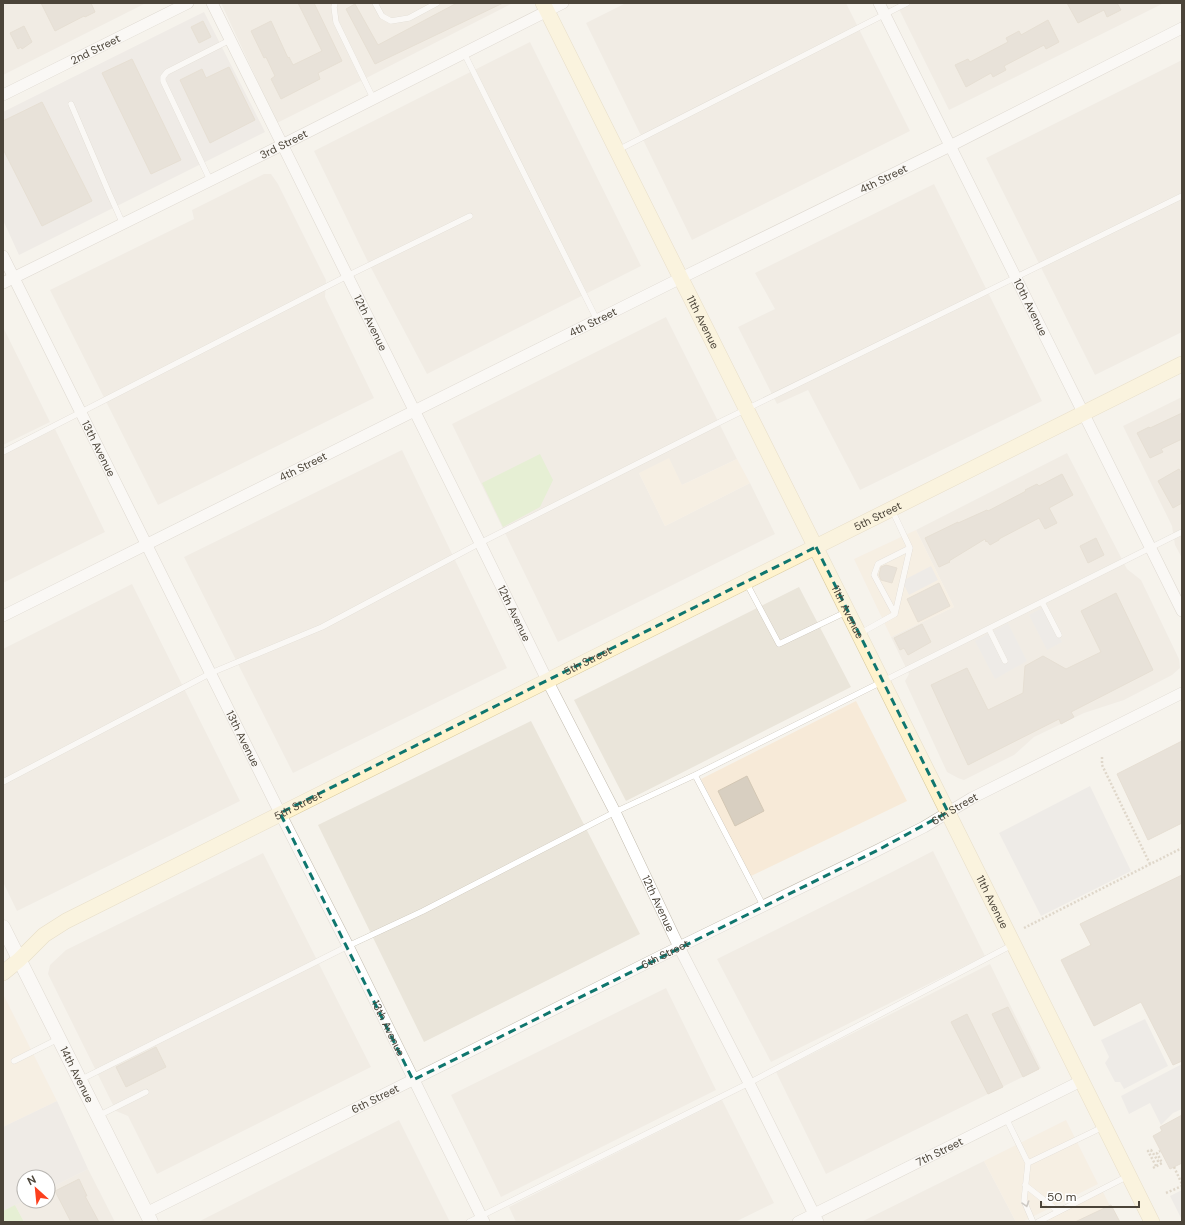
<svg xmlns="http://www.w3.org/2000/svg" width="1185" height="1225" viewBox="0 0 1185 1225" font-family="'DM Sans',sans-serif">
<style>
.residential{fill:#eae5da}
.commercial{fill:#f7ead8}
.industrial{fill:#e6e2dd}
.green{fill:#d2eab5}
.parking{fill:#e5e3e0}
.building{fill:#d8cfc1;stroke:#d3c7b4}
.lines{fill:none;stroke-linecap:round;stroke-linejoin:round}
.service-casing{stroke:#c2bbae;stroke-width:6}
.minor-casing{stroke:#c2bbae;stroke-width:12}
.tertiary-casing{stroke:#c2bbae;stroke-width:15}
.secondary-casing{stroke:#d6c79b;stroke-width:16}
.path{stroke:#c4b79f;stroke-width:2.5;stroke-dasharray:2 2;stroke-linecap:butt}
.service{stroke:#fff;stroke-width:5.5}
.minor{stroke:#fff;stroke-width:11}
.tertiary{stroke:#fff;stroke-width:14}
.secondary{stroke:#fff3cd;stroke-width:15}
.oneway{stroke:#9c9892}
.marked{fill:none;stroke:#0f766e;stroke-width:3;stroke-dasharray:8 5;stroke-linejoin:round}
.labels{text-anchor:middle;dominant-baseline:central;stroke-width:3;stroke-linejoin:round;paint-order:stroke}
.street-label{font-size:11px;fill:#4b4439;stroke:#fff}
</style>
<rect width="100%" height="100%" fill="#f6f3ec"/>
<path class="residential" d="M3 3H146L3 75Z
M221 3H513L335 94 277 123Z
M626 3H846L910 131 692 240 586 23Z
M896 3H1164L949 110Z
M530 42 641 266 427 374 368 262 314 151Z
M1182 60V332L1095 375 986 158Z
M264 174H271L278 184 326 280 325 297 374 398 158 505 50 290 194 219 192 210Z
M934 184 1042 401 860 490 808 390 777 404 738 327 775 309 755 273Z
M666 317 737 459 682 485 639 473 665 526 750 483 775 534 558 642 452 424Z
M3 327 50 422 3 445Z
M1182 397V558L1175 545 1172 526 1123 426Z
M55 429 105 532 3 583V455Z
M402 450 507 668 293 773 184 557Z
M1067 453 1127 569 1141 580 1179 659 1180 668 1172 675 1124 700 1084 713 1034 737 1014 755 964 780 958 778 947 772 905 681 909 674 891 637 954 607 916 530Z
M132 584 240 801 17 911 3 882V649Z
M799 587 851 687 626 801 574 700Z
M531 721 640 934 424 1042 318 825Z
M933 851 985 956 771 1062 717 959 894 871Z
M263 853 371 1067 157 1174 128 1116 116 1111 48 974 50 965 66 950Z
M990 964 1041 1068 826 1174 776 1072Z
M666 988 716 1090 501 1197 451 1095Z
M722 1100 774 1203 735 1222H516L509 1207Z
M399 1120 450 1222H198Z
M984 1161 1016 1222H861Z
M88 1169 115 1222H24L15 1205 24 1201H48V1189Z"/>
<path class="commercial" d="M669 458 682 485 737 459 750 483 665 526 639 473Z
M916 530 954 607 891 637 854 559Z
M856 701 907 801 749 877 701 779Z
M3 994 57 1101 3 1127Z
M1066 1120 1098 1184 1022 1222H1016L984 1161Z
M1103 1192 1118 1222H1049L1048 1219Z"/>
<path class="industrial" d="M204 12 265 132 19 255 3 220V112Z
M57 1101 88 1169 48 1189V1177H24V1201L3 1211V1127Z"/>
<path class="green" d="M540 454 553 480 540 507 503 527 482 483Z
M15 1205 24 1222H3V1211Z"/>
<path class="parking" d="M931 566 938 580 909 595 902 581Z
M1044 607 1062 642 1047 650 1029 615Z
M1008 623 1027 661 995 679 975 641Z
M1090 786 1131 871 1041 916 999 833Z
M1145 1019 1168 1066 1124 1089 1120 1082H1115L1105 1063 1109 1057 1101 1040Z
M1182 1064V1109L1173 1113 1161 1125 1150 1103 1129 1114 1121 1096Z
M1182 1190V1220L1170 1196Z"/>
<path class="building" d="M41 3H91L95 12 85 17 84 16 55 31Z
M298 3H314L342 61 318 73 320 79 281 99 271 79 275 76 266 57 264 58 251 31 271 21 288 58 289 57 293 65 322 51Z
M457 3H503L375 64 346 9 355 4 378 45Z
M1067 3H1117L1121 10 1107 17 1104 10 1078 23Z
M1048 20 1059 42 1046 49 1044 45 1004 66 1006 70 993 77 991 73 966 87 955 65 968 59 970 62 1008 42 1006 38 1019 31 1021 35Z
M203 21 211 37 199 43 191 27Z
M24 26 32 42 22 49 21 47 18 49 10 33Z
M132 59 181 160 151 174 102 73Z
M229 67 255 120 210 143 180 80 202 69 206 78Z
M42 102 92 201 42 226 3 149V121Z
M1182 413V439L1161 449 1163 452 1150 458 1137 433 1149 427 1150 428Z
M1179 469 1182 474V503L1173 508 1158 481Z
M1062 474 1073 495 1049 508 1057 523 1045 529 1039 518 999 539V540L990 545 987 541 986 542 985 539 949 561 950 562 939 567 925 538 958 522V523L987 510 988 511 1026 491 1025 490 1037 484 1039 486Z
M1096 538 1104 555 1088 563 1080 546Z
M886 565 897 568 892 583 881 580 879 575 881 567Z
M939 583 950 606 918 622 907 599Z
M1116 593 1153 670 1071 712 1074 717 1061 724 1059 719 968 765 931 685 967 668 988 710 1023 693 1025 666 1043 656 1066 669 1101 652 1081 611Z
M922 624 931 642 908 655 904 648 900 650 894 638Z
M1182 741V823L1148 840 1117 774Z
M747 776 764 811 735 826 718 791Z
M1182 875V1061L1173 1065 1141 1002 1094 1026 1061 960 1091 945 1080 924Z
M1008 1007 1039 1069 1023 1077 992 1014Z
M967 1014 1003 1087 988 1094 951 1022Z
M156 1047 166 1067 126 1087 116 1067Z
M1182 1115V1163L1170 1169 1153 1136 1162 1131 1160 1127Z
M79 1179 87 1196H85L99 1222H71L55 1191Z
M1111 1205 1120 1222H1075Z"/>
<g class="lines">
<defs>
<path id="service" d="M335 3 334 7 336 22 373 98
M375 3 382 16 391 21 409 18 437 3
M464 53 597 320
M71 104 109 193 123 224
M618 150 907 3
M210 180 163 81V77L167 72 230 40
M3 452 347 276 470 216
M746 582 779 644 846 612
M1042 602 1059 635
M895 614 910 548
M989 629 1005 661
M859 634 895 614 874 575 878 564 910 548 892 510
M695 775 764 907
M3 782 211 673 322 627 480 543 720 422 1182 196
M14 1061 58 1039
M80 1080 348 946 423 911 615 812 695 775 1182 532
M98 1116 146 1092
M1006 1118 1028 1163 1103 1127
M1028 1163 1024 1201 1033 1222
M1025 1185 1058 1211
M469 1222 749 1083 1012 945
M1038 1222 1128 1176"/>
<g id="minor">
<path id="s1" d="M212 3 480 543 547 680 615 812 679 947 749 1083 818 1222"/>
<path id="s2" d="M879 3 1182 611"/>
<path id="s3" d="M3 95 188 3"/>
<path id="s4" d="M3 256 280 813 348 946 484 1222"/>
<path id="s5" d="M3 283 282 145 563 3"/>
<path id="s6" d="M3 616 681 278 950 146 1182 28"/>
<path id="s7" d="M146 1213 679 947 878 850 924 827 972 798 1182 693"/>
<path id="s8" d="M798 1222 1081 1081"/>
</g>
<g id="tertiary">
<path id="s9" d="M3 927 151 1222"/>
</g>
<g id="secondary">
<path id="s10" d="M543 3 803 522 1152 1222"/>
<path id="s11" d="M3 973 19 960 44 935 66 921 1182 364"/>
</g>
</defs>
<use href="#service" class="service-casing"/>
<use href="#minor" class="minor-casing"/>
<use href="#tertiary" class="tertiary-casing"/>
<use href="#secondary" class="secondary-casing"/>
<path class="path" d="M1102 757V765L1150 864
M1024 928 1182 848
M1156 1166 1148 1151 1151 1150 1158 1161 1160 1160
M1174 1167 1182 1184
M1153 1168 1162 1163 1157 1153 1160 1151
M1166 1193 1182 1186"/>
<use href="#service" class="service"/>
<use href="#minor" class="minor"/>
<use href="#tertiary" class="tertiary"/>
<use href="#secondary" class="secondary"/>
</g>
<defs><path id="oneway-chevron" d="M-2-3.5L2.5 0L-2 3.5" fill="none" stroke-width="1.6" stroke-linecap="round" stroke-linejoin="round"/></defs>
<use class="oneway" href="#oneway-chevron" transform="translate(1026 1204) rotate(73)"/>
<path d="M0 0H1185V1225H0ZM816 547 948 812 878 850 413 1080 280 813Z" fill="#f6f3ec" fill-opacity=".55" fill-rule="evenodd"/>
<path class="marked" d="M816 547 948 812 878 850 413 1080 280 813Z"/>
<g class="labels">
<g class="street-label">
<text stroke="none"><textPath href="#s3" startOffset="103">2nd Street</textPath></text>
<text stroke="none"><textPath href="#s5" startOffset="313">3rd Street</textPath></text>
<text stroke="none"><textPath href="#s6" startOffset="983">4th Street</textPath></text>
<text stroke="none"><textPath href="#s2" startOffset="340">10th Avenue</textPath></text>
<text stroke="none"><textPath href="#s10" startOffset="357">11th Avenue</textPath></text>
<text stroke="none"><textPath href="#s1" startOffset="357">12th Avenue</textPath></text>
<text stroke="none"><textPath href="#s6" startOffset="659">4th Street</textPath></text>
<text stroke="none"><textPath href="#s4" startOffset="215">13th Avenue</textPath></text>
<text stroke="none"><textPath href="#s6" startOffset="335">4th Street</textPath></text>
<text stroke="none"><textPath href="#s11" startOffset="989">5th Street</textPath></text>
<text stroke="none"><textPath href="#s10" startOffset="681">11th Avenue</textPath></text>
<text stroke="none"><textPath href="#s1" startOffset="681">12th Avenue</textPath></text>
<text stroke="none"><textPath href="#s11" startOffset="665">5th Street</textPath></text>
<text stroke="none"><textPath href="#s4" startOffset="539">13th Avenue</textPath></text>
<text stroke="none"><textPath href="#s11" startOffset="341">5th Street</textPath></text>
<text stroke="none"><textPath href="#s7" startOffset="904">6th Street</textPath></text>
<text stroke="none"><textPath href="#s10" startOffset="1005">11th Avenue</textPath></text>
<text stroke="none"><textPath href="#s1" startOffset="1005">12th Avenue</textPath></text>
<text stroke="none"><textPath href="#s7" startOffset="580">6th Street</textPath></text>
<text stroke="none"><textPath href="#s4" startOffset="863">13th Avenue</textPath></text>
<text stroke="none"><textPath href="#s9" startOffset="165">14th Avenue</textPath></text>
<text stroke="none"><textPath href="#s7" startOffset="256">6th Street</textPath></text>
<text stroke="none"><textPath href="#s8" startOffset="158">7th Street</textPath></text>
</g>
</g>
<rect width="1185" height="1225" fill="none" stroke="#4b4439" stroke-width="8"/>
<g transform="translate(36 1189) rotate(333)"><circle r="19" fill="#ffffff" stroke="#b7b4b0"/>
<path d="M0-3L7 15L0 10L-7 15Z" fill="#fc3f1d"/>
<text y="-6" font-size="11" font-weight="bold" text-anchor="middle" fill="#4b4439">N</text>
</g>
<path d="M1041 1201v6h98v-6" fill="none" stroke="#4b4439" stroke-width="2"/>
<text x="1047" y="1201" font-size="12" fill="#4b4439" stroke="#ffffff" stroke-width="3" paint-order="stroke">50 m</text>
</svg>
